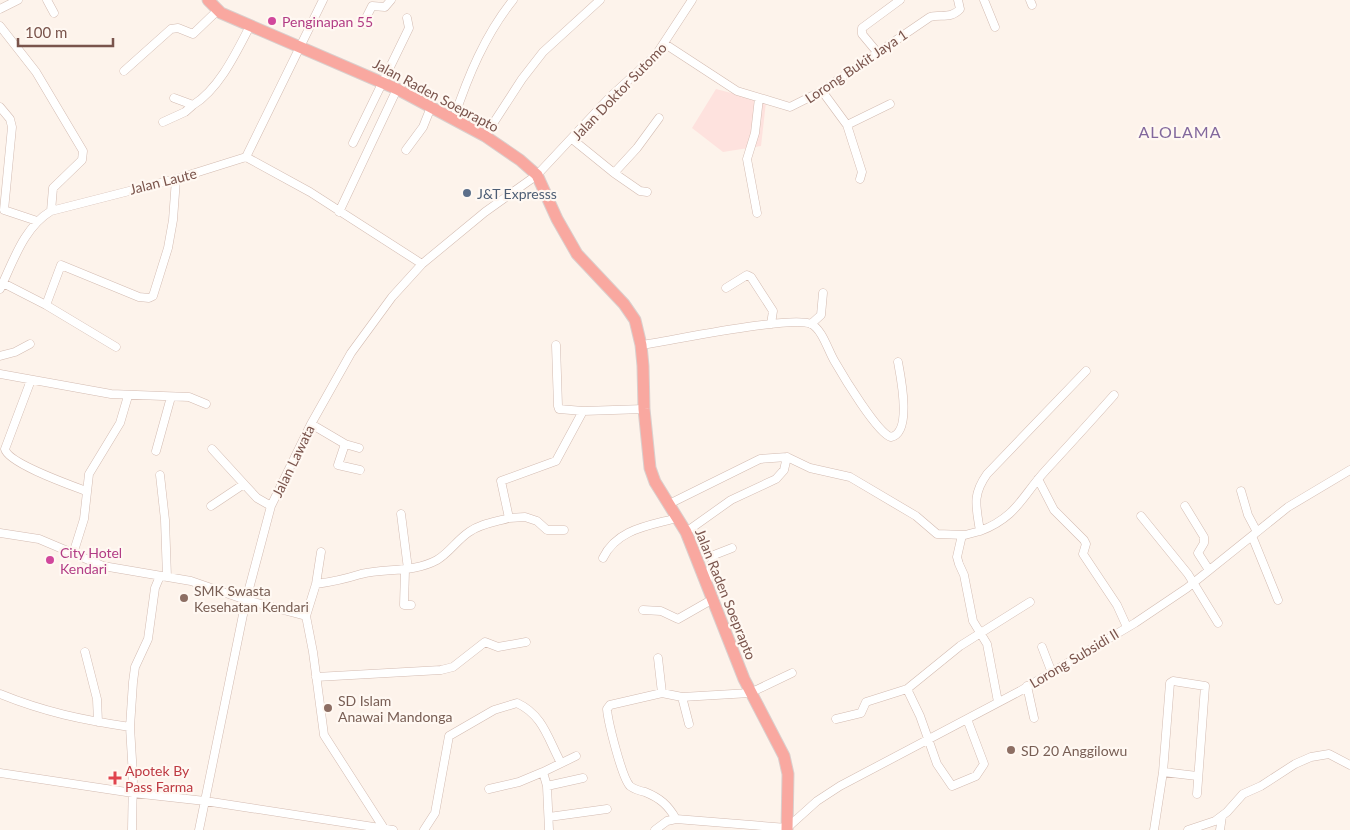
<svg xmlns="http://www.w3.org/2000/svg" width="1350" height="830" viewBox="0 0 1350 830" font-family="Lato,sans-serif">
<style>
.commercial{fill:#fee2de}
.lines{fill:none;stroke-linecap:round;stroke-linejoin:round}
.minor-casing{stroke:#d3bbb1;stroke-width:9}
.highway-casing{stroke:#dacfcd;stroke-width:13}
.minor{stroke:#fff;stroke-width:8}
.highway{stroke:#f9a8a0;stroke-width:11}
.hotel-dot{fill:#d1479c;stroke:#fff8f2;stroke-width:2}
.service-dot{fill:#5c6f8a;stroke:#fff8f2;stroke-width:2}
.education-dot{fill:#8d6e63;stroke:#fff8f2;stroke-width:2}
.health-dot{fill:#e0444e;stroke:#fff8f2;stroke-width:2}
.labels{text-anchor:middle;dominant-baseline:central;stroke-width:4.5;stroke-linejoin:round;paint-order:stroke}
.hotel-label{font-size:14px;fill:#b23c85;stroke:#fff8f2;text-anchor:start}
.street-label{font-size:14px;fill:#7a544c;stroke:#fff8f2}
.service-label{font-size:14px;fill:#4e5e75;stroke:#fff8f2;text-anchor:start}
.education-label{font-size:14px;fill:#785e54;stroke:#fff8f2;text-anchor:start}
.health-label{font-size:14px;fill:#be3a42;stroke:#fff8f2;text-anchor:start}
.quarter-label{font-size:16px;letter-spacing:1px;fill:#82689d;stroke:#fff8f2}
</style>
<rect width="100%" height="100%" fill="#fdf3eb"/>
<path class="commercial" d="M716 89 766 102 761 146 723 152 692 128Z"/>
<g class="lines">
<defs>
<path id="minor" d="M47 0 54 13
M984 0 995 27
M1030 0 1032 5
M0 9 18 0
M363 24 372 6 385 7 391 0
M0 26 36 72 83 151 82 160 53 188 51 211
M665 44 737 91 790 107 820 92 930 17C941 14 951 19 960 9L958 0
M877 52 862 34V28L900 0
M124 71 171 29 178 28 193 34 217 11
M822 91 847 125 890 104
M174 98 193 105C219 89 236 53 250 26
M0 107 10 119 12 127 4 210 37 221
M454 118C468 76 485 35 513 0
M163 122 185 112 193 105
M847 125 862 172 860 179
M485 136 522 79 543 52 600 0
M572 139 614 173 637 148 659 118
M353 143 409 28 407 18
M406 150 423 127 431 107
M246 157 310 192 422 264
M614 173 640 191 647 192
M339 212 397 89
M757 213 747 159 755 133 759 98
M3 283 46 305 61 265 139 297 149 298 153 296 168 248 173 220 176 179
M726 288 747 275 751 277 773 311 771 324
M0 289C13 262 24 227 51 211L176 179 246 157 323 0
M46 305 116 347
M811 324 821 315 823 293
M556 345 558 406 559 409 583 411
M641 345C670 341 792 315 811 324 823 330 828 351 835 362 843 376 878 434 891 437 912 433 901 378 898 362
M0 356 15 352 30 344
M0 374 111 394 189 397 206 404
M31 380 5 449C8 463 70 485 86 491
M311 424 345 444 359 448
M345 444 338 465 360 470
M212 449 244 484
M156 451 171 397
M160 475 165 520 167 577
M1038 479 1054 510 1084 540 1086 544 1083 554 1117 605 1127 627
M1241 491 1248 515 1257 532
M669 504 760 459 787 457 810 468 850 477 916 516 937 534 965 535 980 531C976 506 972 495 987 474L1086 371
M211 506 244 484 257 498 271 506
M1185 506 1204 537V543L1198 553 1209 570
M401 514 408 569
M1141 516 1188 574 1218 623
M509 518 525 517 537 521 547 530H564
M980 531C1017 517 1022 496 1046 470 1069 445 1092 420 1114 395
M686 532 731 500 776 479 784 470 787 457
M0 533 39 539 103 566 191 581 246 600 306 616 313 652 324 735 385 830
M962 535 957 557 959 564 964 575 973 621 987 644 998 702
M1252 536 1278 600
M73 554 84 519 89 474 120 423 128 396
M603 558C617 529 648 526 677 518
M405 570 404 605H411
M707 582 714 555 732 548
M316 584 321 552
M643 610 661 611 678 619 713 599
M306 616 316 584C332 582 345 579 361 574 386 568 413 573 437 560 449 553 457 540 469 532 480 524 495 522 509 518L501 481 556 461 583 411 644 409
M1042 647 1052 673
M85 652 97 699 98 722
M658 658 662 693
M316 677 441 670 453 667 485 642 498 647 526 642
M1027 686 1034 718
M907 689 920 716 937 764 952 786 976 776 984 764 967 719
M0 694C44 712 83 720 130 727
M836 719 861 713 866 702 907 689 960 646 1030 602
M689 724 682 697 750 693 792 673
M1163 772 1197 776
M0 773 133 793 205 801 393 830
M547 786 543 772 576 756
M489 789 519 782 543 772
M549 817 607 809
M676 819C668 805 660 798 645 792 640 791 634 789 630 786 622 778 608 722 607 709L610 705 662 693 682 697
M132 830 133 776 130 727 133 682 135 667 148 639 155 588 160 576
M199 830 246 600 271 506 311 424 351 353 392 297 422 264 485 212 537 175 610 97 656 55 692 0
M424 830 435 813 449 736 494 710 517 703C543 715 548 739 561 763
M549 830 547 786 583 778
M655 830 667 821 676 819 787 828 817 801 840 786 1020 691 1135 623 1187 588 1288 507 1350 470
M1154 830 1163 772 1170 683 1173 681 1205 686 1197 794
M1188 830 1215 821 1227 812 1243 794 1261 786 1295 764 1311 757 1329 754 1350 765
M1220 830 1222 816"/>
<path id="highway" d="M208 0 221 13 397 89 485 136 520 160 537 175 557 219 577 254 624 304 635 320 641 345 643 366 644 409 650 468 655 482 686 532 744 679 784 756 788 774 787 830"/>
</defs>
<use href="#minor" class="minor-casing"/>
<use href="#highway" class="highway-casing"/>
<use href="#minor" class="minor"/>
<use href="#highway" class="highway"/>
</g>
<g class="hotel-dot">
<circle cx="272" cy="21" r="5"/>
<circle cx="50" cy="560" r="5"/>
</g>
<circle class="service-dot" cx="467" cy="193" r="5"/>
<g class="education-dot">
<circle cx="184" cy="598" r="5"/>
<circle cx="328" cy="708" r="5"/>
<circle cx="1011" cy="750" r="5"/>
</g>
<path class="health-dot" d="M112.5 770.5h5v5h5v5h-5v5h-5v-5h-5v-5h5z"/>
<g class="labels">
<g class="hotel-label">
<text x="282" y="21">Penginapan 55</text>
<text x="60" y="552">City Hotel<tspan x="60" dy="16">Kendari</tspan></text>
</g>
<g class="street-label">
<text transform="translate(856 66) rotate(-34)">Lorong Bukit Jaya 1</text>
<text transform="translate(619 91) rotate(-46)">Jalan Doktor Sutomo</text>
<text transform="translate(436 95) rotate(28)">Jalan Raden Soeprapto</text>
<text transform="translate(163 181) rotate(-14)">Jalan Laute</text>
<text transform="translate(293 461) rotate(-64)">Jalan Lawata</text>
<text transform="translate(726 594) rotate(68)">Jalan Raden Soeprapto</text>
<text transform="translate(1074 658) rotate(-31)">Lorong Subsidi II</text>
</g>
<g class="service-label">
<text x="477" y="193">J&amp;T Expresss</text>
</g>
<g class="education-label">
<text x="194" y="590">SMK Swasta<tspan x="194" dy="16">Kesehatan Kendari</tspan></text>
<text x="338" y="700">SD Islam<tspan x="338" dy="16">Anawai Mandonga</tspan></text>
<text x="1021" y="750">SD 20 Anggilowu</text>
</g>
<g class="health-label">
<text x="125" y="770">Apotek By<tspan x="125" dy="16">Pass Farma</tspan></text>
</g>
<g class="quarter-label">
<text x="1180" y="131">ALOLAMA</text>
</g>
</g>
<path d="M18 38v8h95v-8" fill="none" stroke="#7a544c" stroke-width="2.5"/>
<text x="25" y="38" font-size="15" fill="#7a544c" stroke="#fff8f2" stroke-width="4" paint-order="stroke">100 m</text>
</svg>
